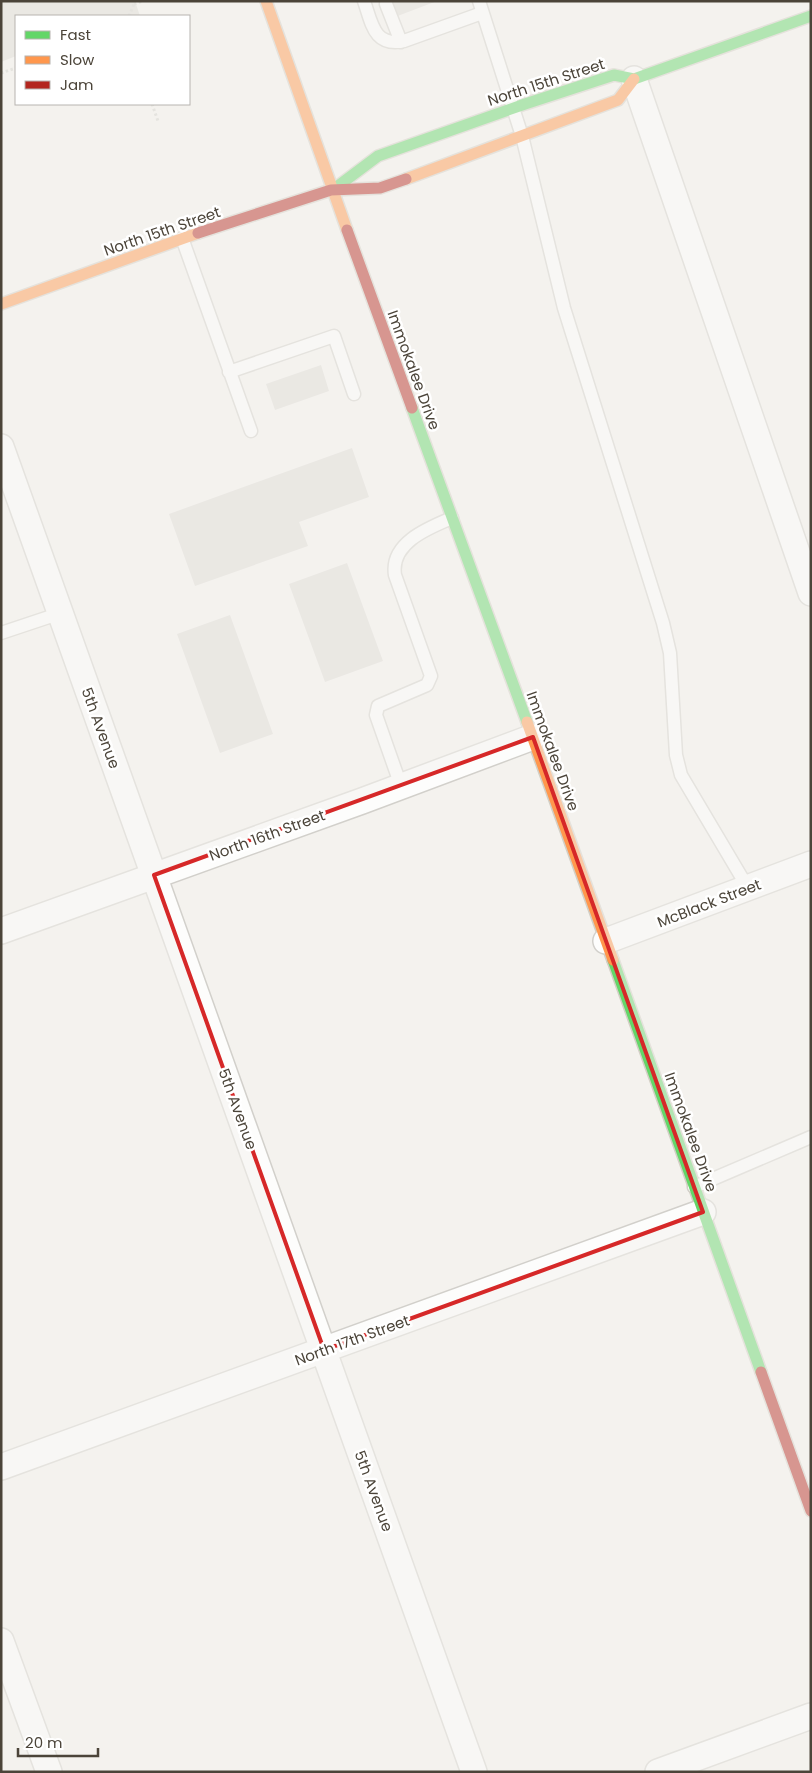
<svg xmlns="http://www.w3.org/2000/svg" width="812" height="1773" viewBox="0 0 812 1773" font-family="Poppins,sans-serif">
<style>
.building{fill:#dedbd6}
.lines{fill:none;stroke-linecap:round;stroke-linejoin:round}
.lane-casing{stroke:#d2d0cb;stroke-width:15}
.street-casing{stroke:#d2d0cb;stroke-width:28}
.fast-casing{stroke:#d3cfc5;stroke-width:14}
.slow-casing{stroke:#d3cfc5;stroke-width:14}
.jam-casing{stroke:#d3cfc5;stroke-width:14}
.path{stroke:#d3d2cc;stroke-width:3;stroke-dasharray:2.5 2.5;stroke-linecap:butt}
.lane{stroke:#fdfdfc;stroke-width:12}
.street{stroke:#fdfdfc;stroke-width:25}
.fast{stroke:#63d668;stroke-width:11}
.slow{stroke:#ff974d;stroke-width:11}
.jam{stroke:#b3261e;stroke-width:11}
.marked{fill:none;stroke:#d62828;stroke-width:4;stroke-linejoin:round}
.labels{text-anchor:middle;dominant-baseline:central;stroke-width:5;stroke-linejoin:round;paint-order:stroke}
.street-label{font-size:15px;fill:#4b4439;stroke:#fff}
</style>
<rect width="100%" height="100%" fill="#f4f2ee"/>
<path class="building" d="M1 1H135L140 16H16V56L1 62Z
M389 1H437L395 17Z
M321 365 329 391 275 410 266 384Z
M352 448 369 497 299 522 308 546 195 586 169 514Z
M347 563 383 661 325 682 289 584Z
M230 615 273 734 220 753 177 634Z"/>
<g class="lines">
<defs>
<path id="lane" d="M364 1C372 24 374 47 404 41L482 13
M479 1 522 136 564 308 663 623 670 653 676 755 681 775 748 888
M386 4 401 42
M182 238 251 431
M229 372 334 336 354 394
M1 633 61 613
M401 786 376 715 378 706 427 685 431 676 395 575C390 543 428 528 452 518
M694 1187 811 1137"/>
<path id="street" d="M634 79 811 593
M1 447 474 1772
M1 931 362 801 533 737
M606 941 811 864
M1 1467 703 1212
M1 1641 49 1772
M658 1772 811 1716"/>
<path id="fast" d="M334 189 378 156 525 104 614 75 634 79 811 16
M412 408 527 722
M613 960 761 1372"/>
<path id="slow" d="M266 1 347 230
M406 179 618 100 634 79
M1 304 198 233
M527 722 613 960"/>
<path id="jam" d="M347 230 412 408
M198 233 331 190 380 188 406 179
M761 1372 811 1511"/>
</defs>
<use href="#lane" class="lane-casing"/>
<use href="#street" class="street-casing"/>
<use href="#fast" class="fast-casing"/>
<use href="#slow" class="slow-casing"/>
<use href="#jam" class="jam-casing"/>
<path class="path" d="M134 4 143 1
M129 16 134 4 133 1
M1 73 16 68
M152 104 158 121"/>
<use href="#lane" class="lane"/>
<use href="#street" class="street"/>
<use href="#fast" class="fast"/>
<use href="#slow" class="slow"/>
<use href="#jam" class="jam"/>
</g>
<path d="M0 0H812V1773H0ZM533 737 703 1212 324 1350 154 875Z" fill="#f4f2ee" fill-opacity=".55" fill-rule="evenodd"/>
<path class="marked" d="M533 737 703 1212 324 1350 154 875Z"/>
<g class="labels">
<g class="street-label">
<text transform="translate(546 82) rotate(-18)">North 15th Street</text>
<text transform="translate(162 231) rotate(-19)">North 15th Street</text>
<text transform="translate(414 370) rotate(70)">Immokalee Drive</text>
<text transform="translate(101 728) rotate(70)">5th Avenue</text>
<text transform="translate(553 751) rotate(70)">Immokalee Drive</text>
<text transform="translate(267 835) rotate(-20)">North 16th Street</text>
<text transform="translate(709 903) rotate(-21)">McBlack Street</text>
<text transform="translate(238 1109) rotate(70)">5th Avenue</text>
<text transform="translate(691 1132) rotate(70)">Immokalee Drive</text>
<text transform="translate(352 1340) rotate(-20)">North 17th Street</text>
<text transform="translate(374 1491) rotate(70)">5th Avenue</text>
</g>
</g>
<rect width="812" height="1773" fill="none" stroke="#4b4439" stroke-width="5"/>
<rect x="15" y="15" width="175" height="90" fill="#ffffff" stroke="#b7b4b0"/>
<rect x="25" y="31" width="25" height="8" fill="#63d668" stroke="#b7b4b0"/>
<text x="60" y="40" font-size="15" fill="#4b4439">Fast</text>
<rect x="25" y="56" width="25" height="8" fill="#ff974d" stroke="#b7b4b0"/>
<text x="60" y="65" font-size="15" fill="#4b4439">Slow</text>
<rect x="25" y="81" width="25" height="8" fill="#b3261e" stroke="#b7b4b0"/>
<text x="60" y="90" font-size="15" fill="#4b4439">Jam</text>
<path d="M18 1748v8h80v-8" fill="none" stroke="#4b4439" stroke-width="2.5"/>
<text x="25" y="1748" font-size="15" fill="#4b4439" stroke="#ffffff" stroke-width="4" paint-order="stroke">20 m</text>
</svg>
